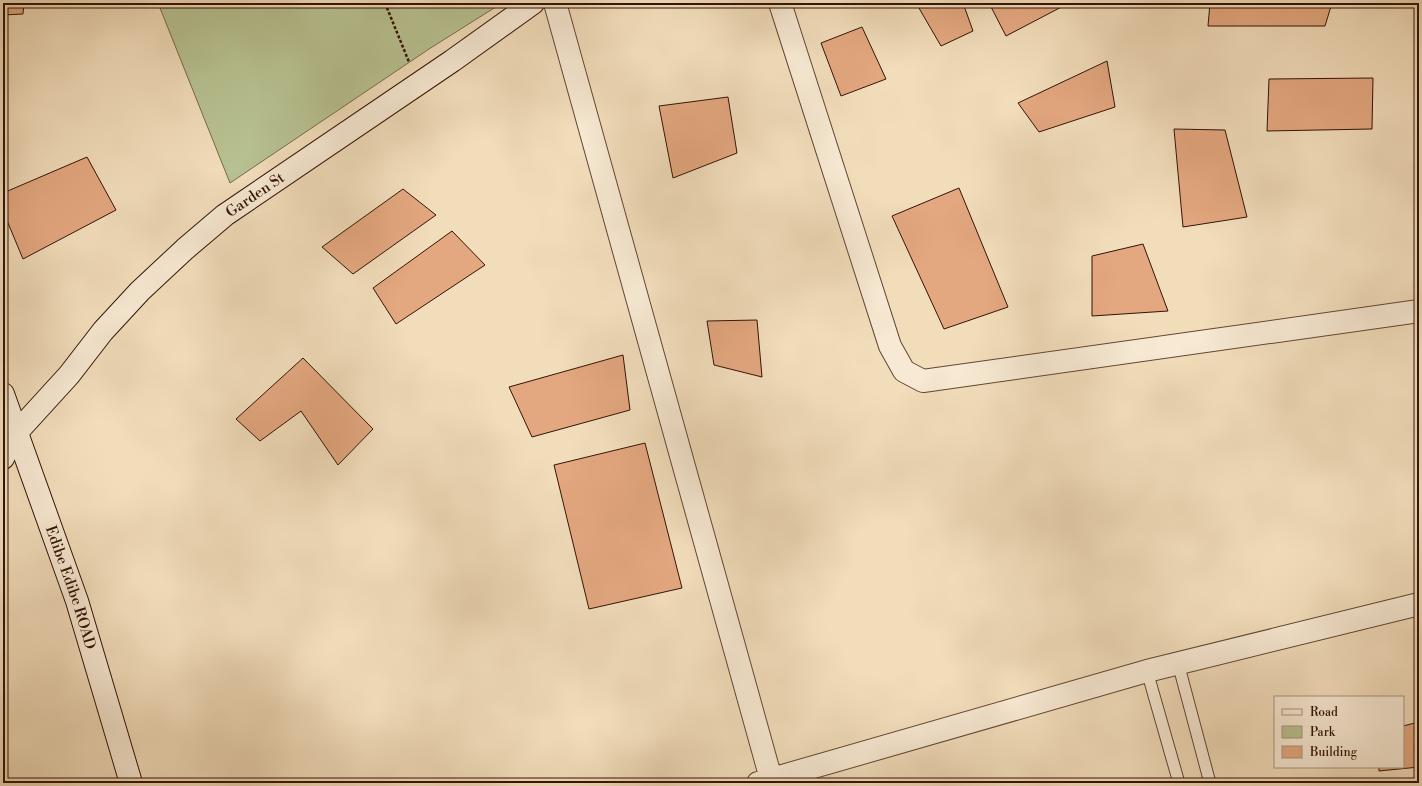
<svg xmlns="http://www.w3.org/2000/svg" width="1422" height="786" viewBox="0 0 1422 786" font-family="'Libre Bodoni',serif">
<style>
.green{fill:#b8c292;stroke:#766a4c}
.building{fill:#e4a880;stroke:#331306}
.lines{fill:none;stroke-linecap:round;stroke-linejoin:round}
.lane-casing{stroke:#634633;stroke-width:13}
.street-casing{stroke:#634633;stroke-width:24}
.secondary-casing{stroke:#331306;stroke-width:24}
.path{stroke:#331306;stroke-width:2.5;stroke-dasharray:3 2;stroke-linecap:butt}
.lane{stroke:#f7e9d3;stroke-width:11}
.street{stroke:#f7e9d3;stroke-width:22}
.secondary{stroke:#f7e9d3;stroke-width:22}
.labels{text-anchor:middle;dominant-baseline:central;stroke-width:4;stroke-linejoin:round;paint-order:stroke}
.street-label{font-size:15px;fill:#331306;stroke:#f7e9d3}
</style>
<rect width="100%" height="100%" fill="#f2ddbb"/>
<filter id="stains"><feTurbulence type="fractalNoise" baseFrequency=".005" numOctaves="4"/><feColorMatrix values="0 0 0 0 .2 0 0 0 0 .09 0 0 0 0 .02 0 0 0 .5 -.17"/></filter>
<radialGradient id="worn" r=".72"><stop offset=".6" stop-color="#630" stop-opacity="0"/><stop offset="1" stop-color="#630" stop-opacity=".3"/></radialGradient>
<path class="green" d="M158 3H502L429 49 230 183Z"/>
<path class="building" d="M3 3H24L23 14 3 15Z
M916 3H963L973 31 941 46Z
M989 3H1069L1006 36Z
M1210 3H1332L1325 26H1208Z
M862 27 886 79 841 96 821 43Z
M1107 61 1115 107 1039 132 1018 103Z
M1373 78 1372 129 1267 131 1269 79Z
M728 97 737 153 673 178 659 106Z
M1174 129 1225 130 1247 217 1183 227Z
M87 157 116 210 23 259 3 211V193Z
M959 188 1008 307 944 329 892 216Z
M403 189 436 215 353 274 322 247Z
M452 231 485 265 396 324 373 288Z
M1143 244 1168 311 1092 316V256Z
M757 320 762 377 714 365 707 321Z
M623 355 630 410 532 437 509 387Z
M303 358 373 429 338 465 301 411 260 441 236 419Z
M645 443 682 588 589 609 554 465Z
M1419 722V767L1379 771V767H1403V726Z"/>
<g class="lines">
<defs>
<path id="lane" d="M1178 663 1210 783
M1147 671 1179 783"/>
<path id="street" d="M555 3 771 779
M780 3 890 346 904 371 923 381 1419 311
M758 783 1147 671 1419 604"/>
<g id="secondary">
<path id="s1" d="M3 394 77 601 131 783"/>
<path id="s2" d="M3 458 17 432 69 375 103 331 140 291 185 249 225 215 452 61 533 3"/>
</g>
</defs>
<use href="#lane" class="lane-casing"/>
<use href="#street" class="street-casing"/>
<use href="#secondary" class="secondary-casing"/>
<path class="path" d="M385 3 409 62"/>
<use href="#lane" class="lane"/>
<use href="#street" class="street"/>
<use href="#secondary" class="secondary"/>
</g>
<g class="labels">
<g class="street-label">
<text stroke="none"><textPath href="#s2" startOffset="367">Garden St</textPath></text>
<text stroke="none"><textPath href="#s1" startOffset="205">Edibe Edibe ROAD</textPath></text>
</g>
</g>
<rect width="1422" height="786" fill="none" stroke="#f2ddbb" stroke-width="16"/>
<rect x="4" y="4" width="1414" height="778" fill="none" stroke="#331306" stroke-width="2"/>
<rect x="8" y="8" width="1406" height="770" fill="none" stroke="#331306"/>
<rect x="1274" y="696" width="130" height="72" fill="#f7e9d3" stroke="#a99381"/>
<rect x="1282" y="709" width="20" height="6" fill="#f7e9d3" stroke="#a99381"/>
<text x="1310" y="716" font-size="12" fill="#331306">Road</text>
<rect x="1282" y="726" width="20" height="12" fill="#b8c292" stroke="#a99381"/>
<text x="1310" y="736" font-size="12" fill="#331306">Park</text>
<rect x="1282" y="746" width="20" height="12" fill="#e4a880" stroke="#a99381"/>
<text x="1310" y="756" font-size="12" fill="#331306">Building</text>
<rect width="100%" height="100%" filter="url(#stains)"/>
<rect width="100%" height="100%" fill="url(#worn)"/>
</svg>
